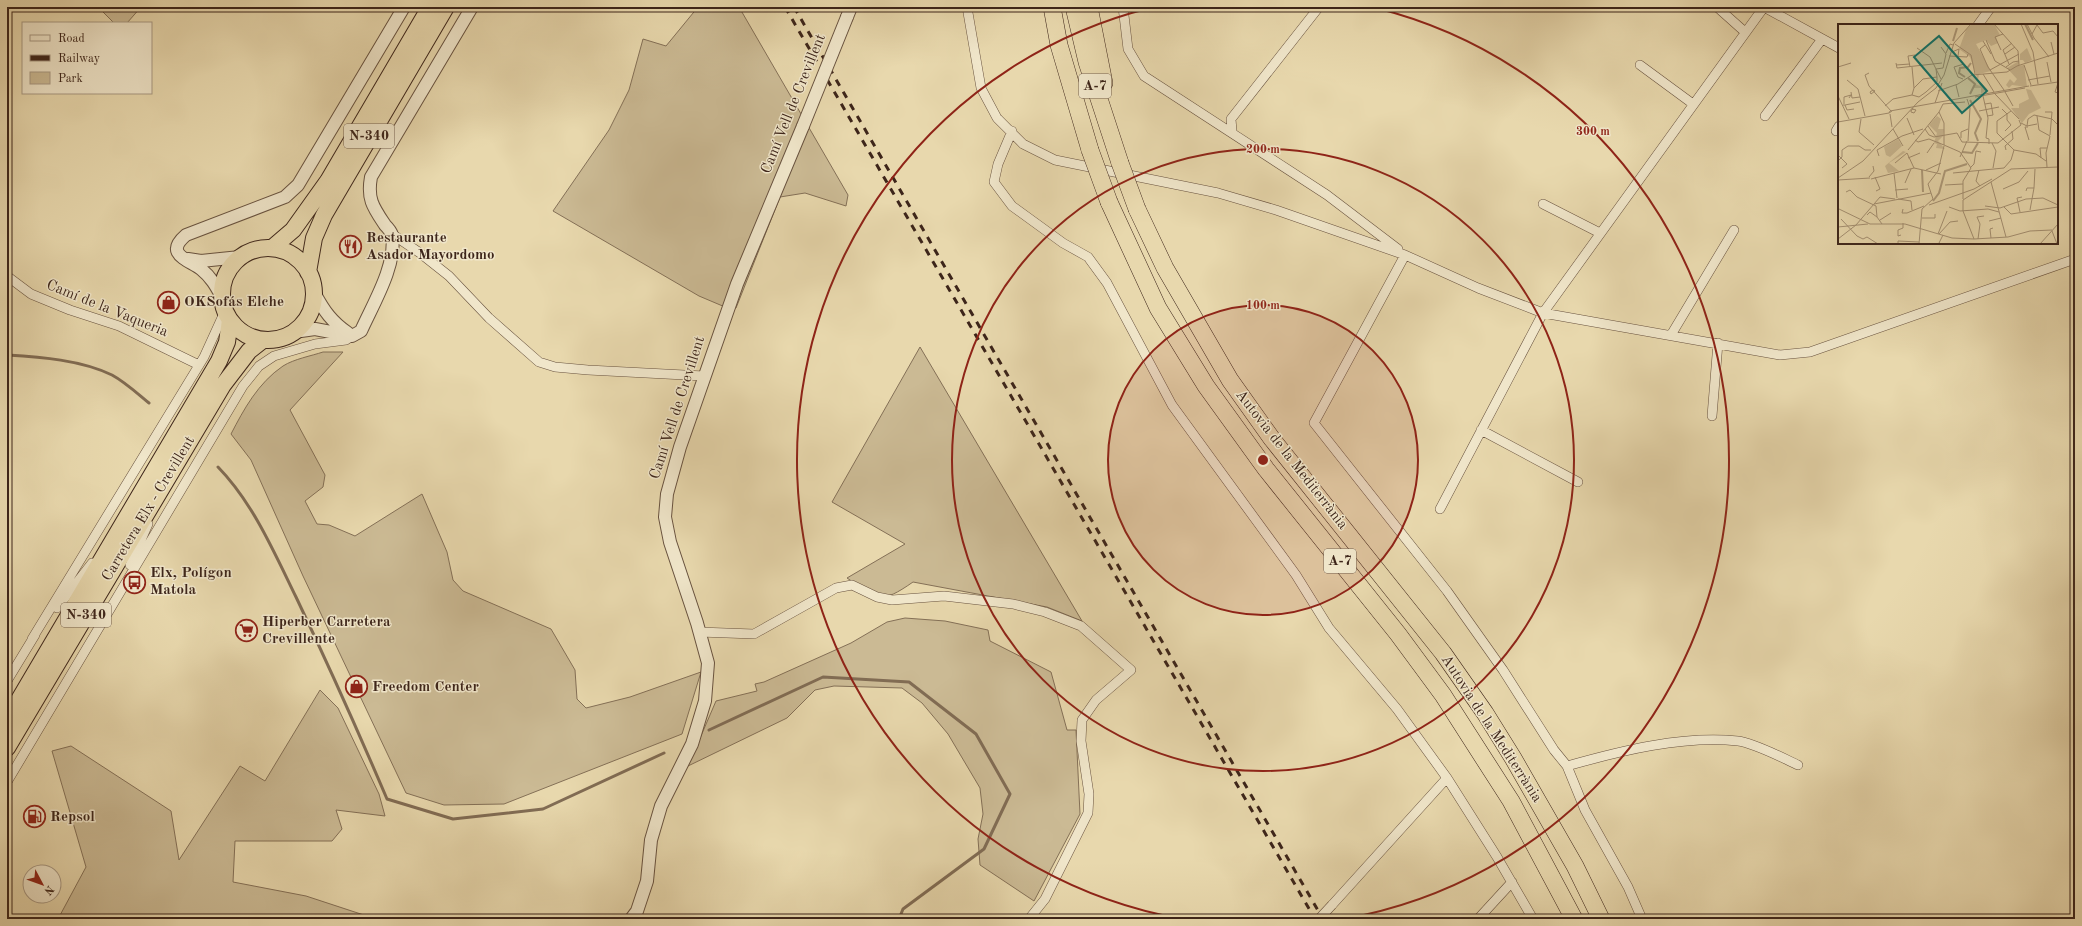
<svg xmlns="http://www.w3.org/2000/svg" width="2082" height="926" viewBox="0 0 2082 926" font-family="'Old Standard TT',serif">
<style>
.green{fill:#cbba94;stroke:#847057}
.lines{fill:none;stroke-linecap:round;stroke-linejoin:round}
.stream{stroke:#816c54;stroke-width:3}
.minor-casing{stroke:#68523f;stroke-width:10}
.tertiary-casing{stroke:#68523f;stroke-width:14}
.trunk-casing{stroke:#3d251a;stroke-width:18}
.motorway-casing{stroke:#3d251a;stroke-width:18}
.minor{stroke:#f0e6ca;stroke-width:9}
.tertiary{stroke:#f0e6ca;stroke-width:12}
.trunk{stroke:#e8d8ad;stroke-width:16}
.motorway{stroke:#e8d8ad;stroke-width:17}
.rail{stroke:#3d251a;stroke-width:3;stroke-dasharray:7 7;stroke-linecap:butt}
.minor-bridge-casing{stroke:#68523f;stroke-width:10;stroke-linecap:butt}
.tertiary-bridge-casing{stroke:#68523f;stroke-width:14;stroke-linecap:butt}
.motorway-bridge-casing{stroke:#3d251a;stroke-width:18;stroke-linecap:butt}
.minor-bridge{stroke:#f0e6ca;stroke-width:9}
.tertiary-bridge{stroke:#f0e6ca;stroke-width:12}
.motorway-bridge{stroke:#e8d8ad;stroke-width:17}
.ring{fill:none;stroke:#8f2418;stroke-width:2}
.labels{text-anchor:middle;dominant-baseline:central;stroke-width:3;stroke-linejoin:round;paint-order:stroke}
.shield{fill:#f0e6ca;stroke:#735f4f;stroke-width:1}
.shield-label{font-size:14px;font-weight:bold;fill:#3d251a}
.street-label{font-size:15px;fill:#3d251a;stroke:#f0e6ca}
.poi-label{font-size:15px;font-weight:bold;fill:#3d251a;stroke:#f0e6ca;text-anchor:start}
.inset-river{fill:none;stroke:#ae9b7b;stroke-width:2}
.inset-road{fill:none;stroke:#a49072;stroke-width:1}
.view{fill:#0f766e;fill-opacity:0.15;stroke:#0f766e;stroke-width:2}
.inset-edge{fill:none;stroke:#3d251a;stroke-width:2}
.centre{fill:#8f2418;stroke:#f0e6ca;stroke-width:2}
.ring-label{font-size:12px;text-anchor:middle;font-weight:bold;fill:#8f2418;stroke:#f0e6ca;stroke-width:3;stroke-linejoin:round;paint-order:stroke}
</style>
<rect width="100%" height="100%" fill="#e8d8ad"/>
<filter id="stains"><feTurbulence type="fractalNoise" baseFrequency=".005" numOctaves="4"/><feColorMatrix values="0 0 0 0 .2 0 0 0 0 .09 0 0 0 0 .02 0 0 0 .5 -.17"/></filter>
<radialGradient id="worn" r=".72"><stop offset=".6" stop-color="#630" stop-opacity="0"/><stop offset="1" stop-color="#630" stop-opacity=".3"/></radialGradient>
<path class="green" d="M98 7H141L127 23H114Z
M698 7H739L848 195 846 206 805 193 780 197 736 308 725 307 699 296 553 211 609 130 629 90 643 39 666 46Z
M920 347 1082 621 1047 607 913 582C880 605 879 599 847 578L905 544 832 502Z
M323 352H343L290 410 325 475 323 487 305 501 317 524 329 525 355 536 422 494 447 552 453 580 463 591 551 629 575 670 577 699 586 708 630 697 701 672 682 734 504 804 444 805 406 793 303 576 251 460 231 434C244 409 258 383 283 366 294 359 311 356 323 352Z
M905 618 945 621 988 630 990 641 1051 672 1067 730H1076L1080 814 1034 901 980 865 978 839 983 814 980 788 948 734 922 703 902 688 834 686 815 690 787 718 688 766 716 701 757 691 755 684 764 682 851 643 887 622Z
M320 690 338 708 379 794 385 816 336 810 342 829 332 841H235L233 882 306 896 376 919H58L86 867 52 751 71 746 171 811 179 860 240 766 265 781Z"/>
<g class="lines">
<path class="stream" d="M7 355C41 357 81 360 112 375 125 382 138 394 149 403
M218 467C253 503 274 552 296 597 328 664 358 731 387 799L453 819 543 809 664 753
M709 730 823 677 909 682 976 734 1010 794 984 849 903 909 899 919"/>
<defs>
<path id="minor" d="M967 7 981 88 997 118 1023 144 1055 160 1218 193 1276 210 1405 255 1478 288 1543 313 1780 355 1810 352 2075 259
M1123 7 1128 49 1144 76 1327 195 1398 249
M1717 7 1745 32
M1764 7 1839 48
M1978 25 1991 7
M1640 65 1693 104
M1765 116 1822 39
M1012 131 998 164 994 182 1012 206 1063 243 1088 257 1107 283 1172 405 1296 575 1329 628 1397 709 1447 778 1497 857 1533 919
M1232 131 1231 119 1319 7
M1836 131 1839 126
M1543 204 1600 233
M392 234 420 253 449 276 489 318 539 362 555 367 588 370 704 376
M1405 255 1314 423 1447 591 1503 670 1554 750 1567 766C1620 751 1683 735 1738 741 1754 743 1783 758 1798 765
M7 276 31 294 70 310 119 326 199 365
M1671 335 1734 230
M1712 416 1718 343
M1481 430 1578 482
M1440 509 1543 313 1764 7
M130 565 148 524
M57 608 92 563
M699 632 754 634 836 588 852 585 877 597 892 600 944 596 1013 604 1045 612 1081 626 1131 670 1096 700 1082 720 1081 741 1089 794 1088 813 1045 899 1029 919
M32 639 204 357 225 311
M7 681 35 635
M1567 766 1585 810 1628 887 1642 919
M7 782 243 386 259 366 274 356 315 344 346 340 352 336
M1332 905 1447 778
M1478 919 1512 882"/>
<path id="tertiary" d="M847 17 851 7
M188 259 201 261 240 257
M315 294C324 311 332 322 348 333
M222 297C216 286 211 277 201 269 187 259 164 254 186 235L285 197 298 185 404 7
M294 332 315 329 352 336 361 331C373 304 397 265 392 235 391 232 388 228 385 225 373 207 367 199 371 177L472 7
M631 919 637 911 647 881 651 840 661 806 692 744 705 701 708 663 697 623 670 542 665 517 667 494 680 447 737 284 803 126"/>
<path id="trunk" d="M272 248 293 230 328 181 430 7
M222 294a46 46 0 1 1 92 0a46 46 0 1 1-92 0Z
M308 272 314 238 324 215 446 7
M7 720 219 361 227 342 230 320
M7 748 223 385 249 351 263 340"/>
<path id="motorway" d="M1052 7 1059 45 1090 150
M1074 7 1087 62 1120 163
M1089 7 1104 83
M1109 202 1158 308 1206 386 1266 469 1398 634 1443 695 1511 801 1574 919
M1137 209 1165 268 1230 380 1272 439 1443 653 1485 713 1513 758 1575 866 1601 919"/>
</defs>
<use href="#minor" class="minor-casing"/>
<use href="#tertiary" class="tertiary-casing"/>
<use href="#trunk" class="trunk-casing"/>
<use href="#motorway" class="motorway-casing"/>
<use href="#minor" class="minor"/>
<use href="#tertiary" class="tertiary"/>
<use href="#trunk" class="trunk"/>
<use href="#motorway" class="motorway"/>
<path class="rail" d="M785 7 1315 919
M794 7 1323 919"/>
<defs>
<path id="minor-bridge" d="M1319 919 1332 905"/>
<path id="tertiary-bridge" d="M803 126 847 17"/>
<path id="motorway-bridge" d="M1090 150 1109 202
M1120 163 1137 209"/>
</defs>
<use href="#minor-bridge" class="minor-bridge-casing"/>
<use href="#tertiary-bridge" class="tertiary-bridge-casing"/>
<use href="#motorway-bridge" class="motorway-bridge-casing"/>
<use href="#minor-bridge" class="minor-bridge"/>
<use href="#tertiary-bridge" class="tertiary-bridge"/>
<use href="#motorway-bridge" class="motorway-bridge"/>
</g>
<circle cx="1263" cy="460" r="155" fill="#8f2418" fill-opacity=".12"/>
<g class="ring">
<circle cx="1263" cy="460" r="155"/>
<circle cx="1263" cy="460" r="311"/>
<path d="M1182 919A466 466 0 0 1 1150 8M1376 8A466 466 0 0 1 1344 919"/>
</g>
<defs>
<symbol id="restaurant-ring" viewBox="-11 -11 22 22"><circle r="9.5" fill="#f0e6ca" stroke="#8f2418" stroke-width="1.5"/><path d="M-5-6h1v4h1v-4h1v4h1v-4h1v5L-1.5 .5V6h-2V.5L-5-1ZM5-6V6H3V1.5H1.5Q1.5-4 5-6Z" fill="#8f2418"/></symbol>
<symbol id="shop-ring" viewBox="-11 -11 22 22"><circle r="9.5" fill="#f0e6ca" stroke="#8f2418" stroke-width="1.5"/><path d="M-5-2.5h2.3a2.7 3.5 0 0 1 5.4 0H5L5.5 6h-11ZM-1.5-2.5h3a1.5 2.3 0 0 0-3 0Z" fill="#8f2418"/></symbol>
<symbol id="bus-ring" viewBox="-11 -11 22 22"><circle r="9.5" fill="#f0e6ca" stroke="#8f2418" stroke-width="1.5"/><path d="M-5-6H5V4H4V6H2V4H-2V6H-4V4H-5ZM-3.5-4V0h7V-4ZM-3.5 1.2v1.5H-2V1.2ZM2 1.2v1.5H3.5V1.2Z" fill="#8f2418"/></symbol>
<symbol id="supermarket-ring" viewBox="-11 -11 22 22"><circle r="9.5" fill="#f0e6ca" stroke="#8f2418" stroke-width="1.5"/><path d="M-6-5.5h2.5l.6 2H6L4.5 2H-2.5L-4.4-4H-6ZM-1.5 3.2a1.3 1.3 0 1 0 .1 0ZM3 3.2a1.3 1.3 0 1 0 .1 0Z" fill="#8f2418"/></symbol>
<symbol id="fuel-ring" viewBox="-11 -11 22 22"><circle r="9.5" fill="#f0e6ca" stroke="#8f2418" stroke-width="1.5"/><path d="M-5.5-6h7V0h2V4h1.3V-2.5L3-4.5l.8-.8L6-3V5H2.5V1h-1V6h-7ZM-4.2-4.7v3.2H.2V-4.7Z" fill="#8f2418"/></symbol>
</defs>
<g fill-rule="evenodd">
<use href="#restaurant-ring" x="338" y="234" width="25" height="25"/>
<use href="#shop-ring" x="156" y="290" width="25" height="25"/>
<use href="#bus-ring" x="122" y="570" width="25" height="25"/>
<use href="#supermarket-ring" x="234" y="618" width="25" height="25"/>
<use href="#shop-ring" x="344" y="674" width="25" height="25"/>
<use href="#fuel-ring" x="22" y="804" width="25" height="25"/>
</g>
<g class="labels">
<g class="shield">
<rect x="1079" y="74" width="32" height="24" rx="3"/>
<rect x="344" y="124" width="50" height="24" rx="3"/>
<rect x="1324" y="549" width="32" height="24" rx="3"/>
<rect x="61" y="603" width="50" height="24" rx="3"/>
</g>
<g class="shield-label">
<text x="1095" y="86">A-7</text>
<text x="369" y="136">N-340</text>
<text x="1340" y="561">A-7</text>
<text x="86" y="615">N-340</text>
</g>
<g class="street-label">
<text transform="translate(794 104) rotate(-68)">Camí Vell de Crevillent</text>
<text transform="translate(107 309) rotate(22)">Camí de la Vaqueria</text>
<text transform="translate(678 408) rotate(-72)">Camí Vell de Crevillent</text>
<text transform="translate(1291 460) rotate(52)">Autovia de la Mediterrània</text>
<text transform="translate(149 509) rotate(-59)">Carretera Elx - Crevillent</text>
<text transform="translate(1491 729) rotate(57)">Autovia de la Mediterrània</text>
</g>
<g class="poi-label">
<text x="366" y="238">Restaurante<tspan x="366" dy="17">Asador Mayordomo</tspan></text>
<text x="184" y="302">OKSofás Elche</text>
<text x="150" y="573">Elx, Polígon<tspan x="150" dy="17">Matola</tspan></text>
<text x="262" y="622">Hiperber Carretera<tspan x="262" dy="17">Crevillente</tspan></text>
<text x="372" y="687">Freedom Center</text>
<text x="50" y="817">Repsol</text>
</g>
</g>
<g transform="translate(1838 24)">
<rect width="220" height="220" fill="#e8d8ad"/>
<path d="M134 0H156L162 11 158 13 160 19 153 22 148 16 138 20 153 47 141 50 140 56 149 65 143 70V64H135L137 60 142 62 132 33 121 25 128 6ZM189 24 194 36 187 39 185 36H182V30ZM181 37 180 42 186 41 189 63 174 61 171 64 168 61 172 55 176 59 179 55 169 44ZM188 65 193 66 203 84 191 90 184 99 173 84H181V80L191 75ZM99 92 103 95 100 105H106L105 112 100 117 107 125 98 124 99 120 96 119 99 109 91 101ZM60 115 64 122 52 133 48 131 46 123ZM65 127 68 128 51 139 61 147 50 149 47 142Z" fill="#cbba94"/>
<path class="inset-river" d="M187 0 195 16M115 17 119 4M127 53 121 49 122 44 130 43 133 39M130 54 137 60 132 70M132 76 143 95 137 109 140 117M124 128 134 129 140 119M84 146 85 168M95 177 101 169 107 147 129 140"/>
<path class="inset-road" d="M156 0 180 27 181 41M183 0 195 28 200 60M189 0 196 14 211 33M194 10 199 1 205 9 215 7 220 13V21M148 16 157 37 172 46M145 17 153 30M213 18 216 30M117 20 133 31 137 50M147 21 142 25 150 43 166 66M79 24 92 33 103 55M163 26 157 13 165 10M114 28 121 25 120 32M108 29 112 20 115 21M167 30 177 23M111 32 129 33 130 30M209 38 213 58M58 39 59 44 104 39M171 40 165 26 174 19M58 41 72 40M186 41 193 61M0 43 13 39M72 43 70 32 77 31M74 43 76 64M168 43 175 38 181 37M98 45 99 53 85 55 76 64 74 71 81 73 88 68 99 58V53M98 45 105 44 108 30 103 23M152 46 181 30M31 49 27 51 31 62 53 87M145 50 156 68M125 55 120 53 116 43 126 40M9 56 20 65 27 92M190 56 212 52M220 59 217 68 220 69M118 61 121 73M192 62 220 58M35 66 37 67 33 70 32 68ZM100 67 120 60 134 51 169 48 179 42 220 29M13 68 14 74 22 73M167 68 175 82M157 70 181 95M0 72 11 95M145 72 150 94 148 114 151 115V120M137 73 187 64M129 75 132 84 130 117M97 79 104 59M105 80 127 78M147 80 153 79 155 91 149 92M6 82V73L13 71 11 74M47 82 55 75 74 71M16 85 9 86 7 81 22 78M74 85 78 86 76 89 73 88V87L75 84M164 85 169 90V96L173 101 167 107M54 87 51 89 52 87 191 62M141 87 161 83M173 87 159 97V109L176 126 198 130 208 137M101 88 106 99V121L122 128 133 144 125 157V175M207 88H214L212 111M52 90 54 103M199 92 201 106 212 112 208 129 209 143M69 94 76 111M23 95 21 108 36 121M0 98 51 89M183 99 189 102 199 100M90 102 98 113M189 102 190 95 196 91 214 95 220 101M190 103H187L191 116M55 105 65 122M87 105 91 111 96 113 119 109 124 118 160 119 183 101 181 96M123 114V108L130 105M77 116 80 118 91 115 106 121M154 119 158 127 155 144M70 126 101 88 105 80M168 126 167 122 175 115 174 107M69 129 76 144M89 129 96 119M0 131 9 140 4 144M41 132 39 126 64 112 85 105M122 133 129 117M70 134 82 129M203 134 202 124H209M0 137 4 133V126L10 122H21L27 126H33M57 139 69 129M132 144 136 140 138 127 143 128M88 146 103 139M141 146 138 157 142 162M56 149 59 174M115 149 166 144 173 136 176 126M31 153 36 147 35 142M37 153 42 165 38 167M0 154 25 137 80 78 98 64 106 51 116 19 133 0M33 155 76 144 103 150M0 156 32 154M153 158 168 213M67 159 73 145M107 161 125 160M165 165 181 158 190 147M57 166 70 165M188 167 189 164H196L197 145M8 168 12 166 19 173 38 182 39 193 44 200M60 175 73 177 74 186M125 176V187L136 215 170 213 192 207 214 206M125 176 173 145 220 143M36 180 93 169M91 181 136 165 154 155M147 182 162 184M111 183 122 187 150 185 161 188M166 183 173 190 220 183M162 184 188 175 205 174 220 181M1 185 32 200H67L114 214 136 215M65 185 64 189H69L86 182M192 186 196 164M182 188 179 174 184 173M29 191 32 188 39 193M84 194H97V190M3 195 19 212 25 215 29 213 40 220M42 196 53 189M151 197 163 194M0 203 30 200M214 207 219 220M100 210 109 187M101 210 112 198 120 197M63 211 60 212V206L65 204V199M153 214 152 205 155 204M0 215 18 201 42 173 57 175M140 215 142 200 139 193 146 192M60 220V217L81 218M81 220 84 185 95 175 90 160 100 147 106 122M104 220 101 219 105 211M202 220 220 200"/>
<path class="view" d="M101 12 149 67 124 89 76 33Z"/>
<rect width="220" height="220" class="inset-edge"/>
</g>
<circle cx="1263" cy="460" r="6" class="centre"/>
<g class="ring-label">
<text x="1593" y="135">300 m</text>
<text x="1263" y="153">200 m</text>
<text x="1263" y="309">100 m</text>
</g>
<rect width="2082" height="926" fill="none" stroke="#e8d8ad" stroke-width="24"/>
<rect x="8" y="8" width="2066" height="910" fill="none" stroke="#3d251a" stroke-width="2"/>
<rect x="12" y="12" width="2058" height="902" fill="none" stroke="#3d251a"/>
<rect x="22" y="22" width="130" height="72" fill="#f0e6ca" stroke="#a89984"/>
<rect x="30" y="35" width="20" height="6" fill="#f0e6ca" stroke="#a89984"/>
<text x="58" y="42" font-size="12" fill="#3d251a">Road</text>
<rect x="30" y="55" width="20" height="6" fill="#3d251a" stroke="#a89984"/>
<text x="58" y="62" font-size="12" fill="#3d251a">Railway</text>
<rect x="30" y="72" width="20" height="12" fill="#cbba94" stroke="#a89984"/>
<text x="58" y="82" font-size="12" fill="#3d251a">Park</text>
<g transform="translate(42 884) rotate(131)"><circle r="19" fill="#f0e6ca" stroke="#a89984"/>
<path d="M0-3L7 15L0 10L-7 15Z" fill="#8f2418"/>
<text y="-6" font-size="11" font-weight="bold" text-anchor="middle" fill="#3d251a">N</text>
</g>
<rect width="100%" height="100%" filter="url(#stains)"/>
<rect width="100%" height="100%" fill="url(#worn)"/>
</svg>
